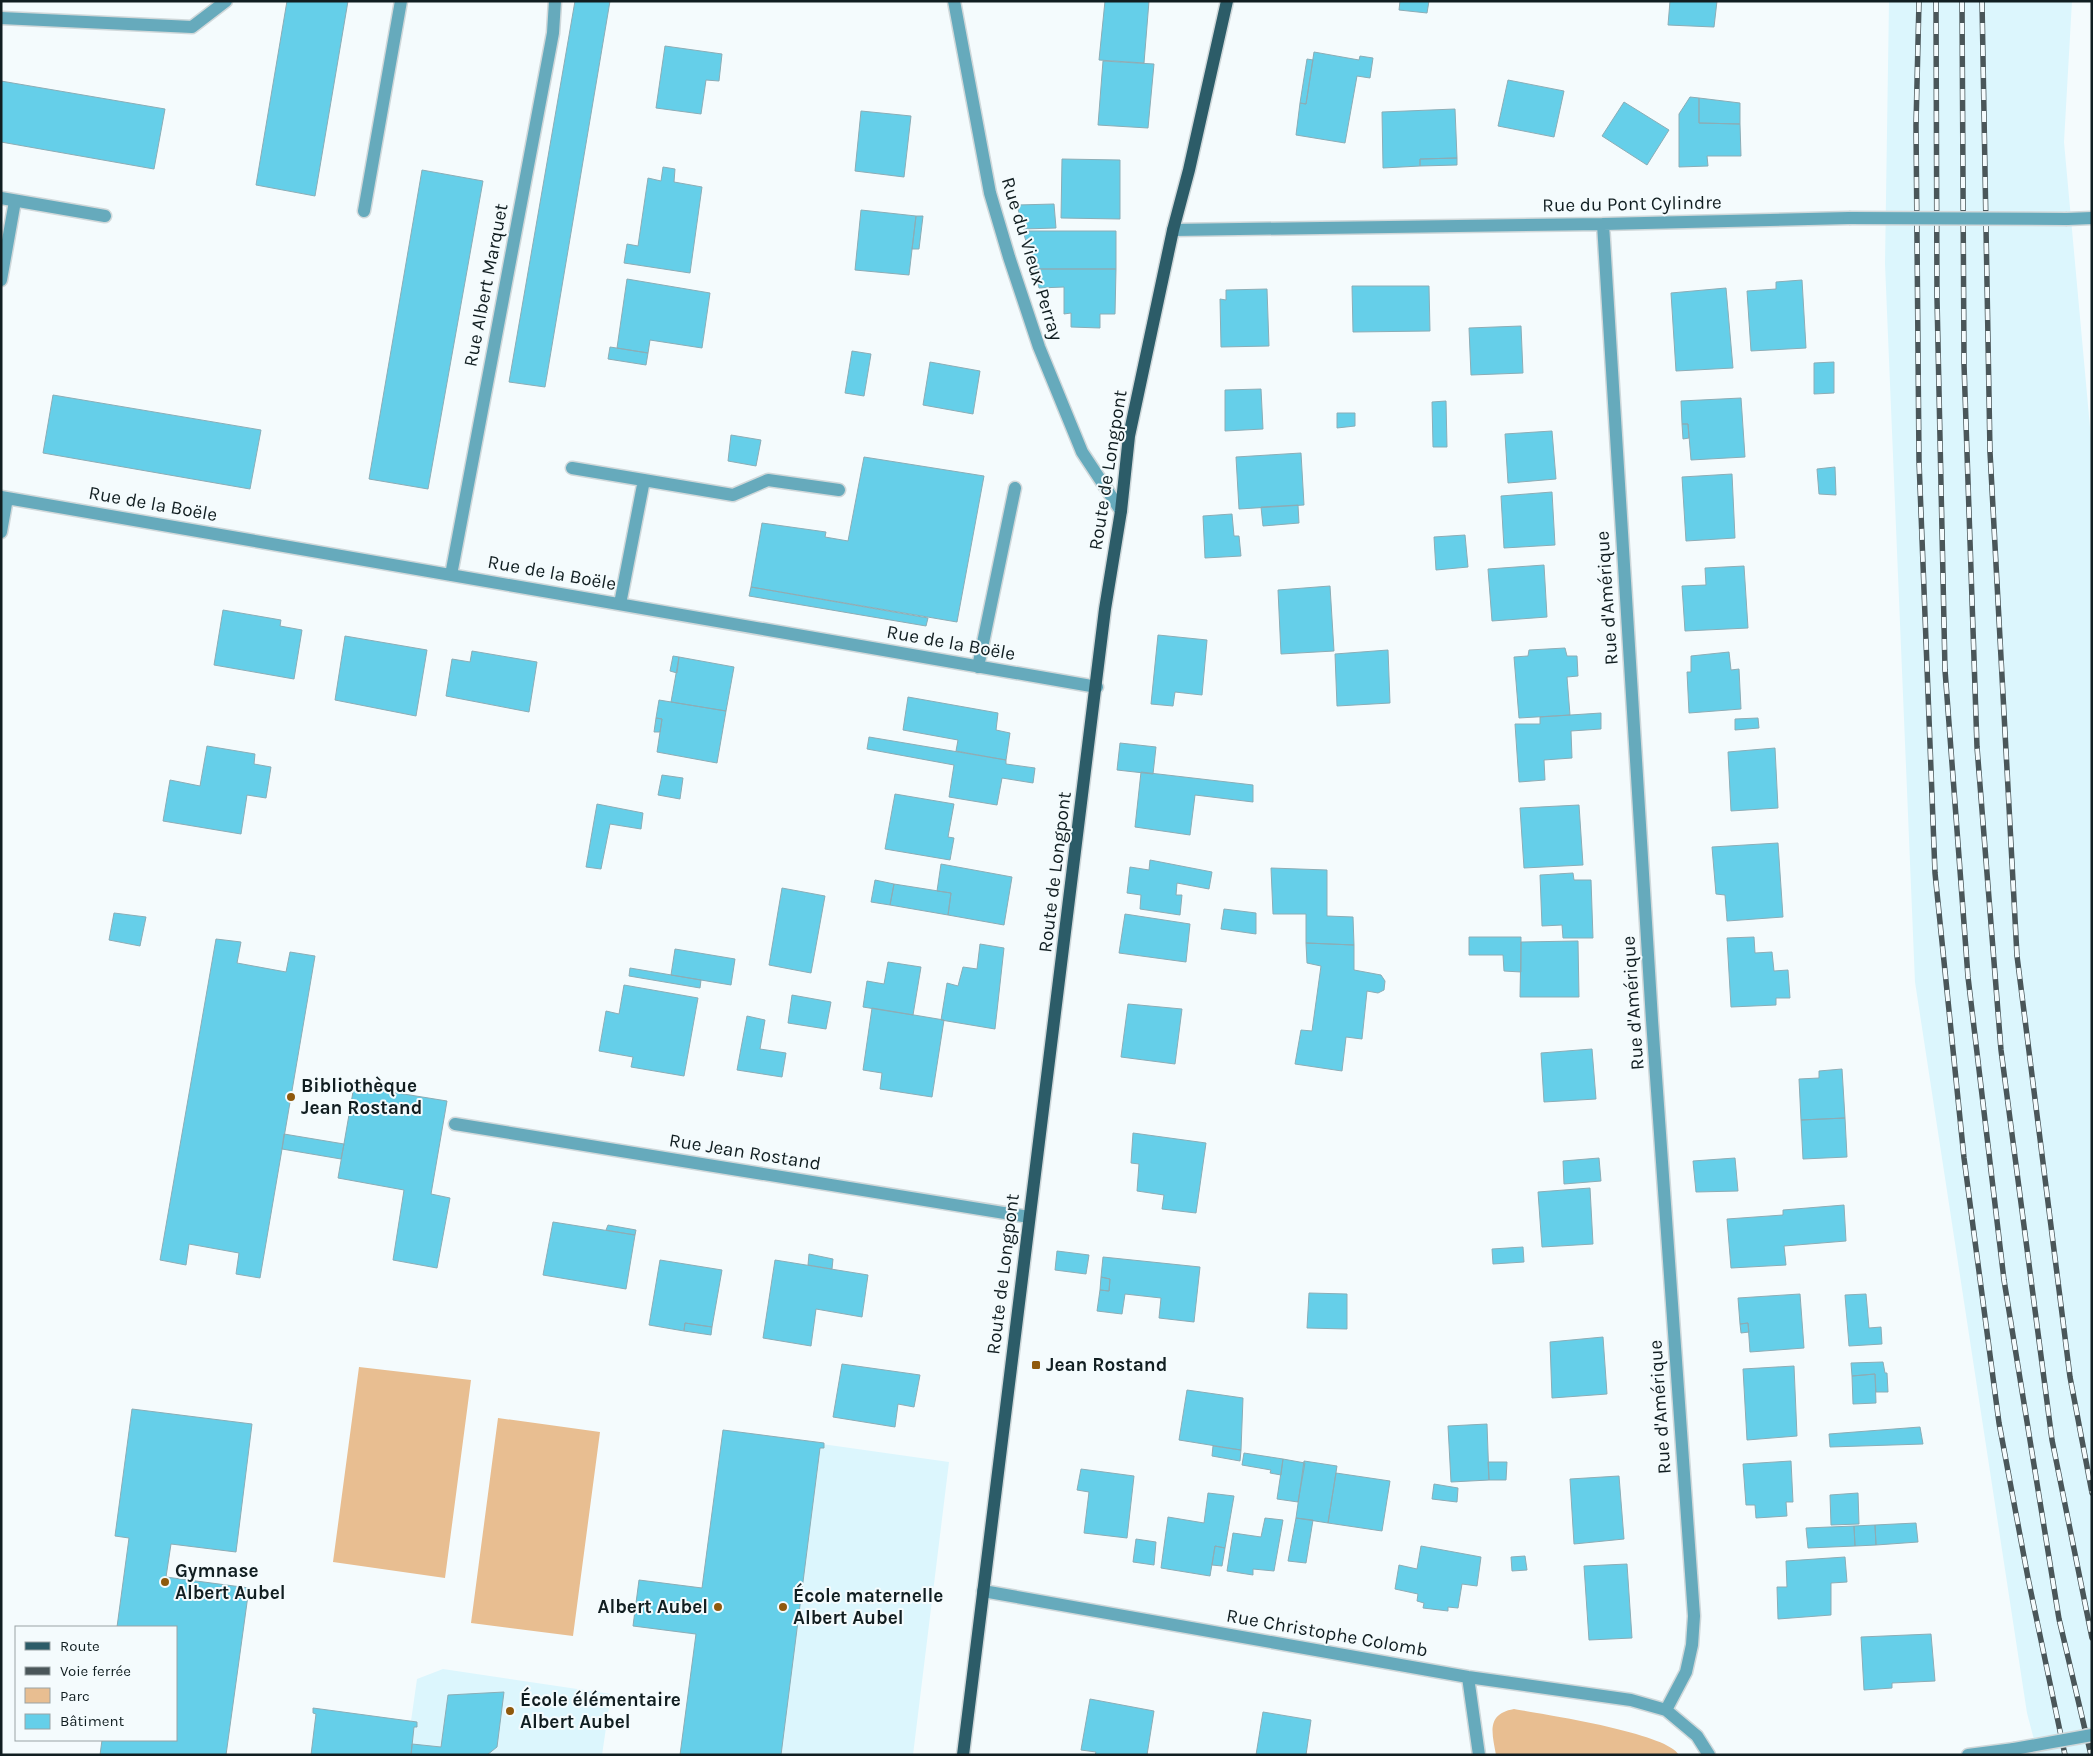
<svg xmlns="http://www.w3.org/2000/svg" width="2093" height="1756" viewBox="0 0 2093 1756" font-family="Karla,sans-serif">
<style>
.built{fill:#dcf6fd}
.green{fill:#e8be91}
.building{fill:#65cfe9;stroke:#8cadb6}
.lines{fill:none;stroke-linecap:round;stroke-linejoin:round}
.minor-casing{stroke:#d0d8da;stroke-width:15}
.major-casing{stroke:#d0d8da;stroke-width:15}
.minor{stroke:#66aabc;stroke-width:12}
.major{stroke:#2c5c68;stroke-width:12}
.rail-casing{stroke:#4a5659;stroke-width:5.5}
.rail{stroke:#f4fbfd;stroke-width:4;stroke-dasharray:11;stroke-linecap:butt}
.minor-bridge-casing{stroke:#d0d8da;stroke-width:15;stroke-linecap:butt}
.minor-bridge{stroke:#66aabc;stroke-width:12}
.poi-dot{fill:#8f590c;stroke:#f4fbfd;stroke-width:2}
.labels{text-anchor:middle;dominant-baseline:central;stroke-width:4;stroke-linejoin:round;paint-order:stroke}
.street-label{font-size:19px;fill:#111e21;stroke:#f4fbfd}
.poi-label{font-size:19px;font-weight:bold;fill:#111e21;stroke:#f4fbfd;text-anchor:start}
</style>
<rect width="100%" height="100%" fill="#f4fbfd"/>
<path class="built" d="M1889 1H2072L2064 142 2092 449V1755H2038L2027 1713 1915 982 1885 264Z
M723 1430 949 1462 913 1755H680L696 1635 633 1626 639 1580 702 1588Z
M443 1669 611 1694 602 1755H311L316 1714 313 1713V1708L411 1721 417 1679Z"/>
<path class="green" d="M359 1367 471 1380 445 1578 333 1562Z
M498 1418 600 1432 573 1636 471 1623Z
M1514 1709C1543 1714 1668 1733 1679 1755H1496C1492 1733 1486 1714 1514 1709Z"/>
<path class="building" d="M287 1H348L315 196 256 185Z
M575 1H610L545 387 509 382Z
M1105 1H1149L1144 63 1099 60Z
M1400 1H1429L1427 13 1399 10Z
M1670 1H1717L1714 27 1668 25Z
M665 46 722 54 719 81 706 80 701 114 656 108Z
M1314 52 1359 60 1360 56 1373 58 1370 78 1357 76 1345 143 1296 135 1300 103 1306 104Z
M1307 59 1313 60 1306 104 1300 103Z
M1103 61 1154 64 1148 128 1098 125Z
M1508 80 1564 91 1554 137 1498 126Z
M1 81 165 109 154 169 1 142Z
M1690 97 1699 98V123L1740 124 1741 156H1707L1708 166 1679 167V114Z
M1699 98 1740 103V124L1699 123Z
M1624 102 1669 130 1647 165 1602 136Z
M1455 109 1457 158 1420 159V166L1383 168 1382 112Z
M861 111 911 116 904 177 855 171Z
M1457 158V165L1420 166V159Z
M1062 159 1120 160V219L1061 218Z
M663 167 675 169 674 182 702 187 690 273 624 263 627 244 638 246 648 178 661 181Z
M422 170 483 181 428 489 369 479Z
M1054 204 1056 228 1023 229 1017 205Z
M861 210 916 216 909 275 855 270Z
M916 216H923L919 249H912Z
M1023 231H1116V269H1034Z
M1034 269H1116L1115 314H1100V328L1071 327V313L1064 314V287L1039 288Z
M627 279 710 293 702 348 650 340 648 353 617 348Z
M1802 280 1806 348 1751 351 1747 291 1776 289V282Z
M1352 286H1429L1430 331 1353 332Z
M1726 288 1733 368 1676 371 1671 293Z
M1267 289 1269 346 1221 347 1220 299 1226 300V290Z
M1521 326 1523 373 1471 375 1469 328Z
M610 347 648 353 646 365 608 359Z
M852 351 871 354 864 396 845 393Z
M930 362 980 371 973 414 923 405Z
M1834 362V393L1814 394V363Z
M1261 389 1263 429 1225 431V390Z
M53 395 261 430 250 489 43 453Z
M1741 398 1745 457 1691 460 1688 424H1682L1681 401Z
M1446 401 1447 447H1433L1432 402Z
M1337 413H1355V426L1337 428Z
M1682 424H1688L1689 438 1683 439Z
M1552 431 1556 479 1508 483 1505 434Z
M731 435 761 440 756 466 728 461Z
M1301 453 1304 505 1239 509 1236 457Z
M864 457 984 476 957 622 751 587 762 523 826 532 825 537 848 541Z
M1835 467 1836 495 1819 494 1817 469Z
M1732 474 1735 538 1686 541 1682 477Z
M1552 492 1555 545 1504 548 1501 496Z
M1298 505 1299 523 1263 526 1261 507Z
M1232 514 1234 536H1239L1241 556 1205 558 1203 516Z
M1465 535 1468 567 1436 570 1434 537Z
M1544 565 1547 617 1492 621 1488 569Z
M1744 566 1748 628 1685 631 1682 586 1706 585 1705 568Z
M1330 586 1334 651 1281 654 1278 590Z
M751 587 928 618 926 626 749 596Z
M223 610 281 620 280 626 302 630 294 679 214 665Z
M1158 635 1207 640 1202 695 1175 692 1173 706 1151 704Z
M345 636 427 650 416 716 335 700Z
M1565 648 1567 656H1577L1578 676 1567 677 1570 715 1519 718 1514 657 1528 656 1529 650Z
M1388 650 1390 703 1337 706 1335 654Z
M472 651 537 662 529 712 446 696 452 659 470 662Z
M1729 652 1731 670 1739 669 1741 709 1689 713 1687 672H1691V656Z
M673 656 679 657 677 673 670 671Z
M679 657 734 667 726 711 671 702Z
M908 697 998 713 996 730 1010 733 1006 760 956 751 958 740 903 730Z
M659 700 726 711 717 763 657 752 662 719 656 718Z
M1601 713V729L1571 731 1572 758 1544 760 1545 780 1519 782 1515 724H1540V717Z
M656 718 662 719 660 732H654Z
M1758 718 1759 728 1735 730V719Z
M869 737 1006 760V764L1035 768 1033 783 1002 778 997 805 949 797 954 765 867 749Z
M1120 743 1156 747 1153 774 1117 770Z
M207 746 255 754 254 764 271 767 266 798 247 795 241 834 163 821 170 780 200 786Z
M1775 748 1778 808 1731 811 1728 752Z
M1141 772 1253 785V802L1195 795 1190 835 1135 827Z
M662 775 683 778 680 799 658 795Z
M895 794 954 804 948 837 954 838 950 860 885 849Z
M597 804 643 813 641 829 610 824 601 869 586 867Z
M1579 805 1583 865 1524 868 1520 808Z
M1778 843 1783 917 1727 921 1725 895 1716 894 1712 847Z
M1150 860 1212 872 1209 889 1177 883 1176 895H1182L1180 915 1140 909 1141 895 1127 893 1130 867 1149 870Z
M941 864 1012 877 1004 925 948 915 951 893 937 891Z
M1271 868 1327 870V916L1353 917 1354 945 1306 943V914H1273Z
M1573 873 1574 880H1591L1593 938H1563L1562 925 1542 926 1540 875Z
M875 880 894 884 890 905 871 902Z
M894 884 951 893 948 915 890 905Z
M782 888 825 896 811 973 769 965Z
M1224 909 1256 913V934L1221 929Z
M114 913 146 917 140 946 109 940Z
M1125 914 1190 924 1186 962 1119 953Z
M1469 937H1521V972L1504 971 1503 955H1469Z
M1754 937 1755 953 1772 952 1774 971 1788 970 1790 998H1776V1005L1731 1007 1727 938Z
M216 939 241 942 237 963 286 972 290 952 315 956 260 1278 236 1274 239 1253 189 1244 186 1265 160 1260Z
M1578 941 1579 997H1520L1521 942Z
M1306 943 1354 945V970L1381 975 1385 981 1384 990 1378 993 1367 991 1362 1039 1346 1037 1342 1071 1295 1064 1301 1030 1312 1031 1321 966 1307 963Z
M980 944 1004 948 995 1029 941 1020 947 983 958 986 963 967 977 969Z
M675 949 735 959 731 985 671 975Z
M888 962 921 967 913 1015 863 1007 867 981 884 984Z
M630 968 701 980 700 988 629 976Z
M624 985 698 998 684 1076 631 1067 633 1057 599 1051 606 1011 619 1014Z
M792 995 831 1002 826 1029 788 1023Z
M1128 1004 1182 1009 1175 1064 1121 1057Z
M872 1008 944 1020 932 1097 880 1089 882 1073 863 1070Z
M747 1016 765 1020 760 1049 786 1053 782 1077 737 1070Z
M1592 1049 1596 1099 1544 1102 1541 1053Z
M1842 1069 1845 1118 1801 1120 1799 1079 1819 1078V1071Z
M354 1086 447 1101 431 1194 450 1198 437 1268 393 1260 404 1190 338 1178Z
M1845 1118 1847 1157 1803 1159 1801 1120Z
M1133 1133 1206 1143 1196 1213 1162 1209 1164 1195 1137 1191 1139 1164 1131 1163Z
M284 1134 344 1144 341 1159 282 1149Z
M1599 1158 1601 1181 1564 1184 1563 1161Z
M1735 1158 1738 1191 1696 1192 1693 1161Z
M1590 1188 1593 1244 1542 1247 1538 1192Z
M1844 1205 1846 1241 1784 1246 1786 1265 1731 1268 1727 1219 1783 1215V1210Z
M553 1222 635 1235 626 1289 543 1275Z
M608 1225 636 1230 635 1235 606 1230Z
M1523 1247 1524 1262 1493 1264 1492 1249Z
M1057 1251 1089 1255 1086 1274 1055 1270Z
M809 1254 833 1259 832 1269 808 1265Z
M1103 1257 1200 1267 1194 1322 1159 1318 1161 1298 1125 1294 1122 1314 1097 1311 1100 1290 1109 1291 1110 1279 1101 1277Z
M660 1260 722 1270 712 1327 685 1323 684 1331 649 1325Z
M775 1260 868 1275 862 1317 816 1309 811 1346 763 1338Z
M1101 1277 1110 1279 1109 1291 1100 1290Z
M1309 1293 1347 1294V1329L1307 1328Z
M1800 1294 1804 1348 1750 1352 1748 1323 1740 1324 1738 1298Z
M1866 1294 1869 1328 1881 1327 1882 1344 1849 1346 1845 1295Z
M685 1323 712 1327 711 1335 684 1331Z
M1748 1323 1749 1332 1741 1333 1740 1324Z
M1603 1337 1607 1394 1552 1398 1550 1342Z
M1883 1362 1885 1373H1887L1888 1392H1876L1875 1374 1852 1376 1851 1363Z
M842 1364 920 1375 914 1407 898 1404 895 1427 833 1417Z
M1794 1366 1797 1436 1747 1440 1743 1369Z
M1875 1374 1876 1403 1853 1404 1852 1376Z
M1187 1390 1243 1398 1241 1450 1179 1440Z
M132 1409 252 1424 236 1552 171 1544 166 1577 249 1588 226 1755H100L102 1740H176V1627H117L129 1538 115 1536Z
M1487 1424 1489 1480 1451 1482 1448 1426Z
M1920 1427 1923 1444 1830 1447 1829 1434Z
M723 1430 824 1443V1448H820L781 1755H680L696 1634 633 1626 639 1580 702 1588Z
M1213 1446 1241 1450 1240 1461 1212 1456Z
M1244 1453 1283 1459 1281 1475 1270 1473 1271 1470 1242 1465Z
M1283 1459 1305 1463 1298 1502 1277 1499Z
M1304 1461 1337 1466 1328 1523 1296 1518Z
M1791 1461 1793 1502H1786L1787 1516 1756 1518 1755 1505H1746L1743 1464Z
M1488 1462H1507L1506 1480H1489Z
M1081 1469 1134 1476 1127 1538 1084 1533 1089 1492 1077 1490Z
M1336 1473 1390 1481 1382 1531 1328 1523Z
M1619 1476 1624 1539 1574 1544 1570 1479Z
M1434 1484 1458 1488 1457 1502 1432 1499Z
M1208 1493 1234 1496 1225 1548 1215 1546 1210 1576 1161 1568 1168 1517 1204 1523Z
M1858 1493 1859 1524 1831 1525 1830 1495Z
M1265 1518 1283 1520 1274 1571 1253 1569V1575L1227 1571 1233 1533 1261 1537Z
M1296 1518 1313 1520 1306 1563 1288 1561Z
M1916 1523 1918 1542 1876 1545 1875 1525Z
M1875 1525 1876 1545 1855 1546 1854 1526Z
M1854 1526 1855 1546 1808 1548 1806 1528Z
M1136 1539 1156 1542 1154 1565 1133 1562Z
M1215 1546 1225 1548 1222 1566 1212 1565Z
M1421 1546 1481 1557 1477 1586 1462 1584 1458 1608 1448 1607V1611L1423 1608 1424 1603 1417 1601 1418 1594 1395 1589 1399 1565 1417 1569Z
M1525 1556 1527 1570 1512 1571 1511 1557Z
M1845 1557 1847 1582 1831 1583V1615L1778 1619 1777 1587H1787L1786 1561Z
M1627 1564 1632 1638 1589 1640 1584 1566Z
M1931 1634 1935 1681 1892 1683V1688L1864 1690 1861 1637Z
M504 1692 497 1747 487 1755H411L412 1744 441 1747 448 1695Z
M1090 1699 1154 1711 1147 1755H1095L1096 1752 1081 1750Z
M313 1708 417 1722V1727H414L411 1755H311L316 1714 313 1713Z
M1263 1712 1311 1720 1306 1755H1256Z"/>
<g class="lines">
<defs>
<path id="minor" d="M954 1 990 193 1009 257 1039 347 1082 452 1121 511
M1 18 192 27 226 1
M1 198 105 216
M364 211 401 1
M2067 219 2092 218
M1603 224 1652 1020 1694 1616 1692 1645 1686 1672 1666 1710 1697 1736 1709 1755
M1173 230 1603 224 1849 218
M1 280 15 201
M572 468 733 495 768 480 839 490
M1 497 1097 687
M1 532 7 498
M451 575 553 33 555 1
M620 604 644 480
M978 667 1015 488
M455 1124 1029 1217
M983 1591 1468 1677 1631 1700 1666 1710
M1468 1677 1479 1755
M1968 1755 2014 1749"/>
<path id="major" d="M963 1755 1105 609 1121 511 1129 436 1173 230 1189 170 1227 1"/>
</defs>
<use href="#minor" class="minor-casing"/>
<use href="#major" class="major-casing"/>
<use href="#minor" class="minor"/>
<use href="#major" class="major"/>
<defs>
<path id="rail" d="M1919 1 1916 125 1919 461 1935 873 1964 1158 1999 1423 2028 1578 2065 1755
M1936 1 1937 298 1945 670 1968 977 2004 1280 2059 1619 2091 1755
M1962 1 1964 364 1977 747 2001 1050 2052 1440 2092 1638
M1982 1 1990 452 2017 956 2070 1377 2092 1493"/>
</defs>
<use href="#rail" class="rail-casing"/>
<use href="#rail" class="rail"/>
<defs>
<path id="minor-bridge" d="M1849 218 2067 219
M2014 1749 2092 1735"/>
</defs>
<use href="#minor-bridge" class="minor-bridge-casing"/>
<use href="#minor-bridge" class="minor-bridge"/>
</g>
<g class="poi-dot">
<circle cx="291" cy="1097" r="5"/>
<rect x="1031" y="1360" width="10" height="10" rx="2.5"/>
<circle cx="165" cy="1582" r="5"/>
<circle cx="718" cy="1607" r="5"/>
<circle cx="783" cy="1607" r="5"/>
<circle cx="510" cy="1711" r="5"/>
</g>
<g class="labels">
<g class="street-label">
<text transform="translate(1632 204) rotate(-1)">Rue du Pont Cylindre</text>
<text transform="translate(1032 259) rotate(73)">Rue du Vieux Perray</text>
<text transform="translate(486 285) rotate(-79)">Rue Albert Marquet</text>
<text transform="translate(1108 470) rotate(-81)">Route de Longpont</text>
<text transform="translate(153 504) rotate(10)">Rue de la Boële</text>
<text transform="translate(552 573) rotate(10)">Rue de la Boële</text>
<text transform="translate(1607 598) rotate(-94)">Rue d'Amérique</text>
<text transform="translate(951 643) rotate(10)">Rue de la Boële</text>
<text transform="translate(1055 872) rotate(-83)">Route de Longpont</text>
<text transform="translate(1633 1003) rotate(-94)">Rue d'Amérique</text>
<text transform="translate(745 1152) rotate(9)">Rue Jean Rostand</text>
<text transform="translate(1003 1274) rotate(-83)">Route de Longpont</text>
<text transform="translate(1660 1407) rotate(-94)">Rue d'Amérique</text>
<text transform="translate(1327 1633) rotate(10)">Rue Christophe Colomb</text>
</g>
<g class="poi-label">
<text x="301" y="1086">Bibliothèque<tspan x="301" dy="22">Jean Rostand</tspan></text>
<text x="1046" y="1365">Jean Rostand</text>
<text x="175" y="1571">Gymnase<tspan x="175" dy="22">Albert Aubel</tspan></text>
<text x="793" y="1596">École maternelle<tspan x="793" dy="22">Albert Aubel</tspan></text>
<text x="708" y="1607" text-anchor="end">Albert Aubel</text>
<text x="520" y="1700">École élémentaire<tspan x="520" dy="22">Albert Aubel</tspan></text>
</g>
</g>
<rect width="2093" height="1756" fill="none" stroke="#111e21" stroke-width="5"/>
<rect x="15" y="1626" width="162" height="115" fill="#f4fbfd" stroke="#99a3a5"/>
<rect x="25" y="1642" width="25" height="8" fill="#2c5c68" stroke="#99a3a5"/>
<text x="60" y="1651" font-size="15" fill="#111e21">Route</text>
<rect x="25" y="1667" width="25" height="8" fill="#4a5659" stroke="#99a3a5"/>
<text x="60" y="1676" font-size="15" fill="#111e21">Voie ferrée</text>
<rect x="25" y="1688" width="25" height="15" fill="#e8be91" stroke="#99a3a5"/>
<text x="60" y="1701" font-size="15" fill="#111e21">Parc</text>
<rect x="25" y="1714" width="25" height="15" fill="#65cfe9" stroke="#99a3a5"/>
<text x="60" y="1726" font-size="15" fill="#111e21">Bâtiment</text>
</svg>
